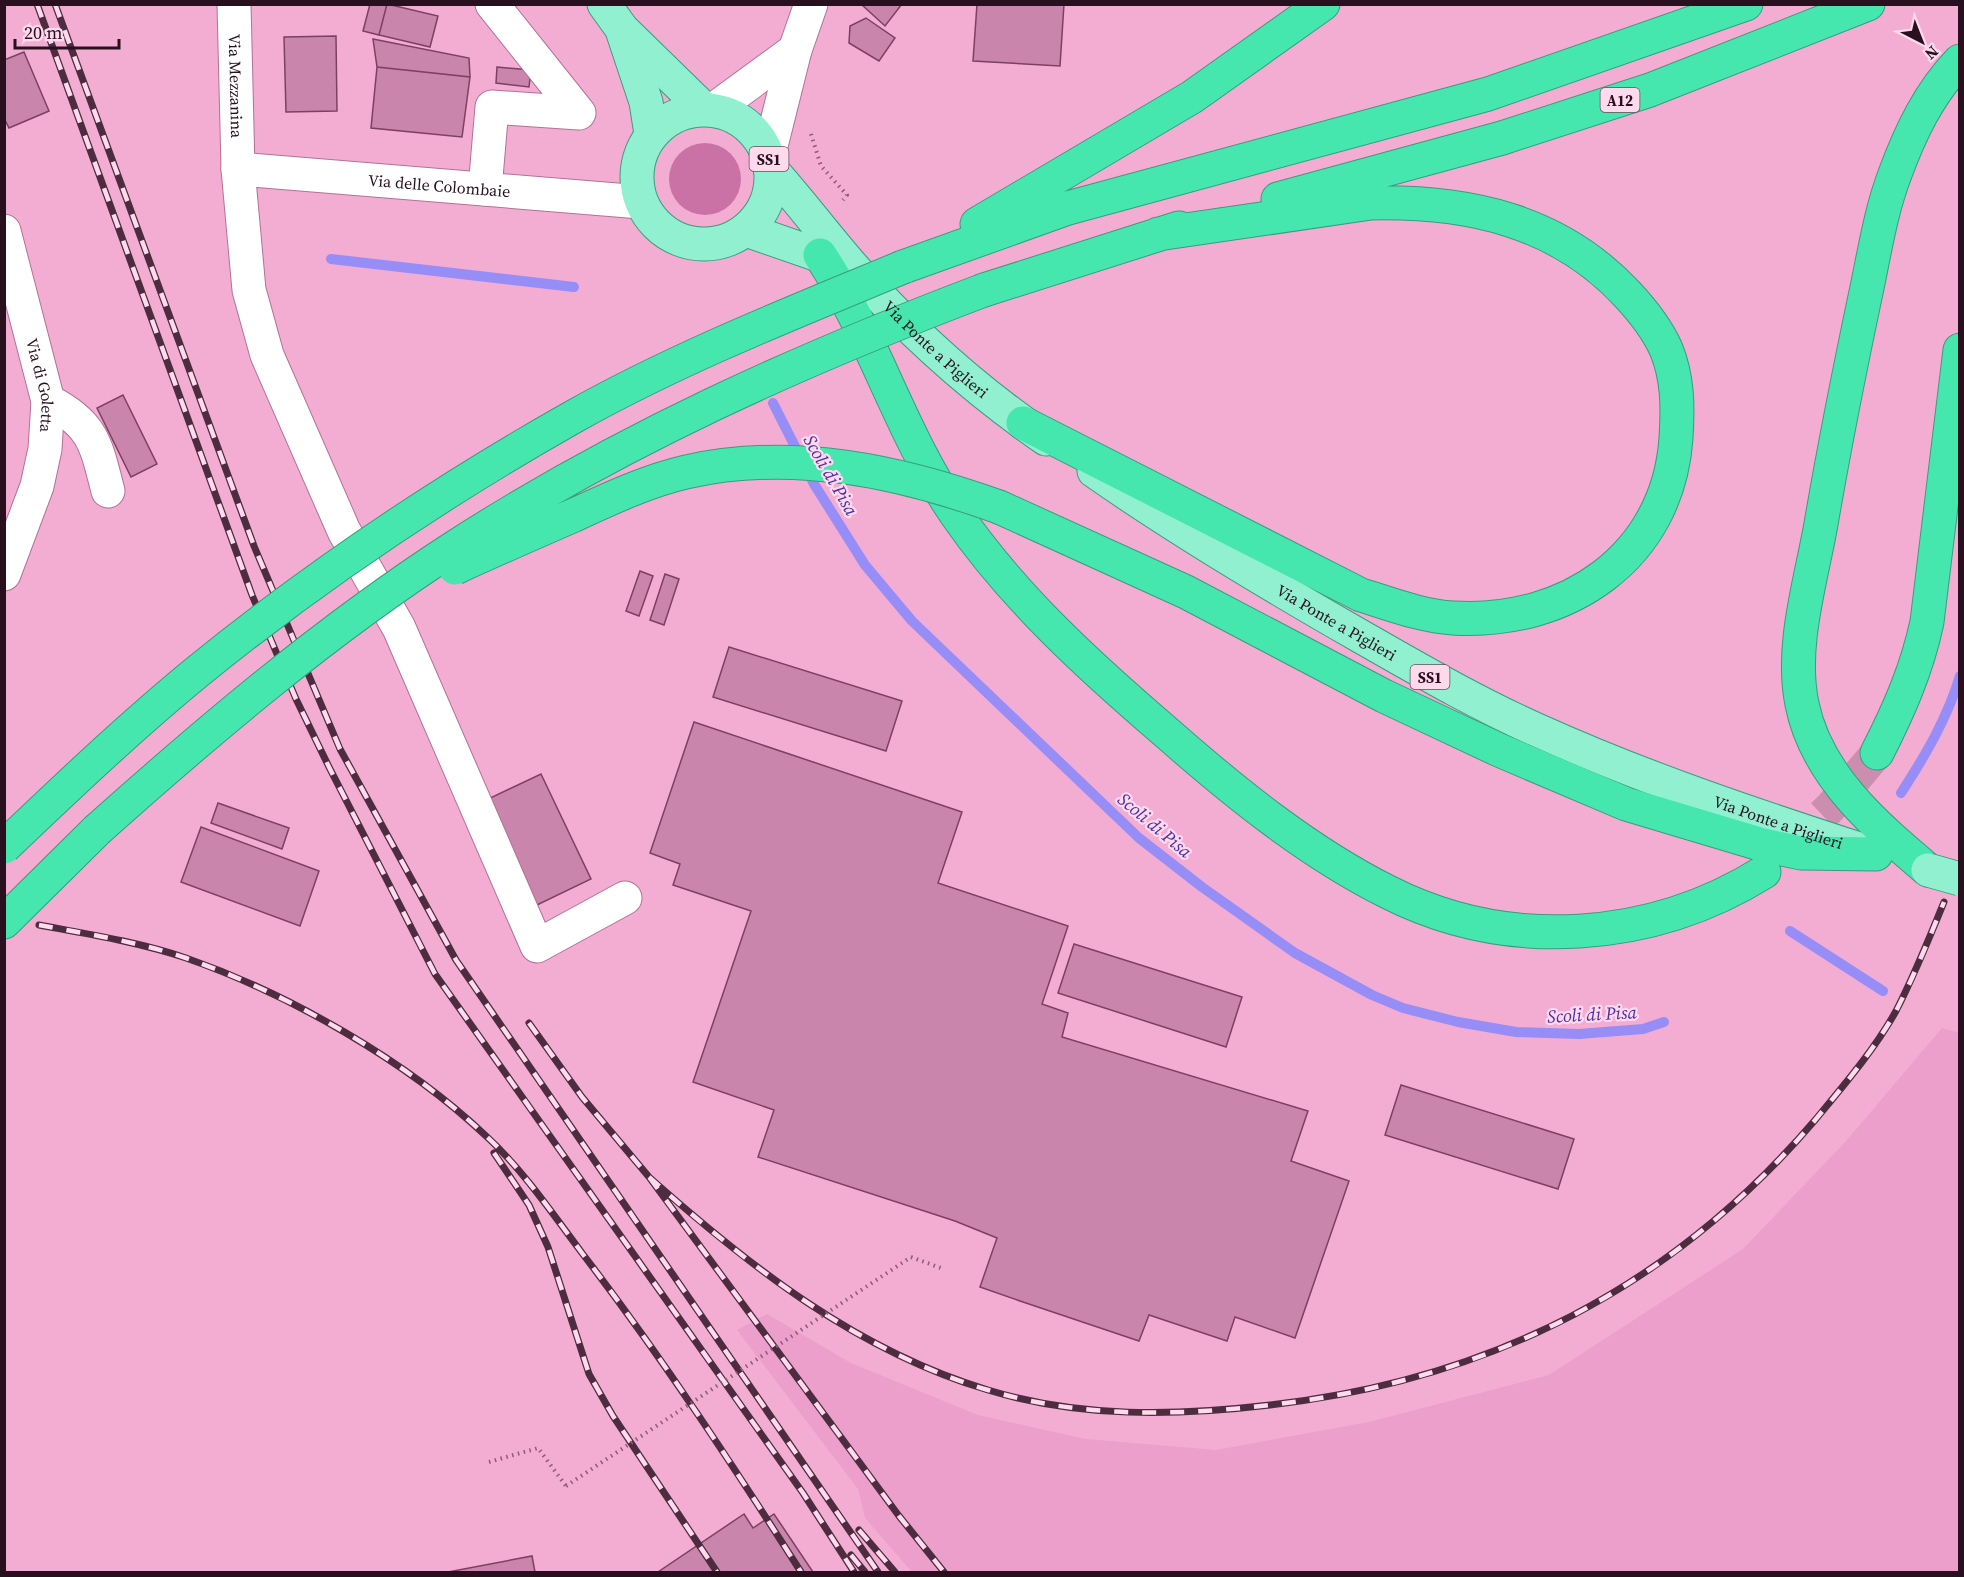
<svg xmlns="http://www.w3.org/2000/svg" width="1964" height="1577" viewBox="0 0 1964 1577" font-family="'Source Serif 4',serif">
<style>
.built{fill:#eb9fca}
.green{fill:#ca72a5}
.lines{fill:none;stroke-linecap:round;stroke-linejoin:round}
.stream{stroke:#968df7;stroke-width:10}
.building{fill:#c985ab;stroke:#7d4063;stroke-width:1.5}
.highway-tunnel{stroke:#cb8eaf;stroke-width:33;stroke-dasharray:33 16;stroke-linecap:butt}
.minor-casing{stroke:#b37196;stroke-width:35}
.major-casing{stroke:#3c9b7d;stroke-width:35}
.highway-casing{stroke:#3c9b7d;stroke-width:35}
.path{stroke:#8c5d77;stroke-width:4;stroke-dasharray:1.5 4.5;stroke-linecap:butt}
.minor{stroke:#fff;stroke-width:33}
.major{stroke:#90f0cf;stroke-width:33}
.highway{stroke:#46e6af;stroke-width:33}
.rail-casing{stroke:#4d2c3f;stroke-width:7}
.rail{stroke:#ffdaed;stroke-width:4.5;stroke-dasharray:14;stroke-linecap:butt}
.major-bridge-casing{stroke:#3c9b7d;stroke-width:35;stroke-linecap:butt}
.highway-bridge-casing{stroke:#3c9b7d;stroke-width:35;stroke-linecap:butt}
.path-bridge{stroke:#8c5d77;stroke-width:4;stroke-dasharray:1.5 4.5;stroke-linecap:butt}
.major-bridge{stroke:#90f0cf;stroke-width:33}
.highway-bridge{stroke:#46e6af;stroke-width:33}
.labels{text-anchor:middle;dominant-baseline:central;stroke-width:4.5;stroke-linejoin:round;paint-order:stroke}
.shield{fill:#ffdaed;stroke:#694d5d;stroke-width:1.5}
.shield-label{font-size:15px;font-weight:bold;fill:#29101f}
.street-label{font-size:16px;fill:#29101f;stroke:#ffdaed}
.water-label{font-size:18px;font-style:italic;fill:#4a30a9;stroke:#ffdaed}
</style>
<rect width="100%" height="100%" fill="#f3add3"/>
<path class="built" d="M1942 1028 1960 1033 1959 1572H912L865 1518 858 1489 737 1330 767 1314 851 1363 978 1415 1086 1439 1216 1450 1369 1422 1549 1375 1743 1249 1847 1140Z"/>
<path class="green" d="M669 179a36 36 0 1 1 72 0a36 36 0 1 1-72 0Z"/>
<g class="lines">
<path class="stream" d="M331 259 574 287
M773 403 814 484 865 565 912 621 1139 838 1202 887 1295 953 1372 995 1403 1008 1458 1022 1516 1032 1579 1034 1643 1029 1664 1022
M1901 793C1925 756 1947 719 1960 676
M1790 931 1883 991"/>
</g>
<path class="building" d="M370 4H387L379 35 363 31Z
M387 4 438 16 430 47 379 35Z
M861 4H902L885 26Z
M977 4H1064L1060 66 973 61Z
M866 18 895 38 879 61 849 43 850 26Z
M336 36 337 111 286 112 284 37Z
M373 39 469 58 470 77 377 67Z
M24 52 49 111 9 128 4 118V60Z
M377 67 470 77 462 137 371 128Z
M497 67 531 70 529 87 496 83Z
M123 395 157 464 131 477 97 408Z
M640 571 653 576 639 616 626 611Z
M665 574 679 579 664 625 650 620Z
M729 647 902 701 886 751 713 697Z
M694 722 962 812 938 883 1068 926 1042 1004 1068 1013 1062 1037 1308 1111 1291 1161 1349 1181 1295 1338 1235 1317 1227 1341 1149 1315 1139 1341 1020 1301 980 1287 997 1238 955 1221 758 1157 774 1110 693 1082 751 911 673 885 680 864 650 853Z
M541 774 591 879 537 905 486 800Z
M218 803 289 828 282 849 211 823Z
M201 827 319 871 300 926 181 882Z
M1074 944 1242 997 1226 1047 1058 993Z
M1401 1085 1574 1139 1558 1189 1385 1135Z
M744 1514 753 1528 774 1514 813 1572H658Z
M532 1556 535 1572H448Z"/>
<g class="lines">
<path class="highway-tunnel" d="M1787 849 1830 808 1877 753"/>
<defs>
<g id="minor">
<path id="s1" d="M234 4 238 169 249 290 267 355 344 531 399 628 537 946 625 898"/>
<path d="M713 110 795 50"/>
<path d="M768 158 795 50 811 4"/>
<path id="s2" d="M238 169 641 202"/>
<path d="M485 189 492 107 579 113 492 4"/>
<path id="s3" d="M4 231 48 401 45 449 37 486 4 574"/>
<path d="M48 401C94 424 96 445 108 491"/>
</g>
<g id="major">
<path d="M604 4 622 29 704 109"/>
<path d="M623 33 646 102 651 134"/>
<circle cx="704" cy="177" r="67"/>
<path id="s4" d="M770 168C799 200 824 234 852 266 909 331 975 390 1046 439"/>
<path d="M746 230 847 265"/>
<path id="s5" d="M1094 471C1180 531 1269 584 1360 636 1418 669 1476 703 1537 730 1643 778 1754 815 1865 851"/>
</g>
<path id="highway" d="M1278 199 1502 138 1650 90 1868 4
M977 224 1192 97 1323 4
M820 255C874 337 900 433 956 514 1013 597 1090 667 1167 733 1234 792 1308 852 1388 892 1508 953 1652 942 1764 872
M903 267 1068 208 1488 94 1746 4
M984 290 1179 228
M1023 423 1361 595C1391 604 1421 616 1453 618 1567 625 1668 557 1676 438 1678 407 1678 378 1666 349 1657 329 1642 310 1627 294 1558 220 1468 201 1371 203L1158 234
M999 507 1186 592 1384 696 1499 750 1626 804 1763 845 1801 853 1876 854
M1877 753C1899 710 1917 669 1927 622L1960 350
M1928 870C1875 825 1816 775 1802 704 1790 646 1811 581 1821 524 1834 448 1849 373 1865 297 1874 256 1880 213 1895 174 1910 133 1929 93 1960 61
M4 922 97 830"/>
</defs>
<use href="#minor" class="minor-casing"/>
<use href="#major" class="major-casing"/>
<use href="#highway" class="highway-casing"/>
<path class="path" d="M811 134 821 166 847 195 843 200
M911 1257 941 1268
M489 1462 538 1448 566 1486"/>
<use href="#minor" class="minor"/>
<use href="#major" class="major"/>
<use href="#highway" class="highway"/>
<defs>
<path id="rail" d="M37 4 252 595 296 699 329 767 435 974 803 1493 854 1572
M55 4 254 546 340 749 456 960 878 1572
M39 925C88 934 139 942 186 958 289 994 407 1061 486 1136 523 1170 552 1213 582 1253 661 1356 732 1464 801 1572
M529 1023 582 1097 649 1177 899 1516 944 1572
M494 1153 529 1205 548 1247 589 1374 613 1416 717 1572
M649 1177C749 1266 857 1351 988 1390 1080 1418 1175 1416 1270 1405 1490 1380 1672 1288 1816 1119 1844 1085 1875 1049 1896 1011 1914 976 1929 939 1944 902
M859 1530 895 1572
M851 1555 865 1572"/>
</defs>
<use href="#rail" class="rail-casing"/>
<use href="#rail" class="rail"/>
<defs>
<path id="major-bridge" d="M1928 870 1960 879"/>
<path id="highway-bridge" d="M455 568C494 550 533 533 572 516 609 499 647 481 686 472 792 448 899 471 999 507
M97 830C210 729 328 629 455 547 621 440 799 360 984 290
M4 847C67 787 130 727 197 672 314 577 442 491 573 417 678 358 792 313 903 267"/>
</defs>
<use href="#major-bridge" class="major-bridge-casing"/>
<use href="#highway-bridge" class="highway-bridge-casing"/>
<path class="path-bridge" d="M566 1486 911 1257"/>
<use href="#major-bridge" class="major-bridge"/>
<use href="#highway-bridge" class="highway-bridge"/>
</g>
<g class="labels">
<g class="shield">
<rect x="1600.5" y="88" width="39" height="24" rx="4.5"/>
<rect x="749.5" y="147" width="39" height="24" rx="4.5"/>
<rect x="1410.5" y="665" width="39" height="24" rx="4.5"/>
</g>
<g class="shield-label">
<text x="1620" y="100">A12</text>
<text x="769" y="159">SS1</text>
<text x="1430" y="677">SS1</text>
</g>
<g class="street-label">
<text stroke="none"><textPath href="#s1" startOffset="82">Via Mezzanina</textPath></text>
<text stroke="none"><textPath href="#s2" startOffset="202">Via delle Colombaie</textPath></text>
<text stroke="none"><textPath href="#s4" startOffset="246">Via Ponte a Piglieri</textPath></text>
<text stroke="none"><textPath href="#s3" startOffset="159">Via di Goletta</textPath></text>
<text stroke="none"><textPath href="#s5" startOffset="286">Via Ponte a Piglieri</textPath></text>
<text stroke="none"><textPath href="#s5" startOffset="772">Via Ponte a Piglieri</textPath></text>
</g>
<g class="water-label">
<text transform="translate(831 475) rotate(60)">Scoli di Pisa</text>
<text transform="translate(1155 825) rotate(40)">Scoli di Pisa</text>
<text transform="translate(1592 1014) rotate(-3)">Scoli di Pisa</text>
</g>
</g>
<rect width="1964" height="1577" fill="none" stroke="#29101f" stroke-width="12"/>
<g transform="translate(1922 42) rotate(138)" stroke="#ffdaed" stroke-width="4.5" paint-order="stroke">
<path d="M0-4.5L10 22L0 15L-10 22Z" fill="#29101f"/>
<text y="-9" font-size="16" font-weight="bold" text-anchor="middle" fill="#29101f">N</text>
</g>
<path d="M15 39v9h104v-9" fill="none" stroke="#29101f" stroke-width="3"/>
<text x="24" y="39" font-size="18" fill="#29101f" stroke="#ffdaed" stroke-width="4.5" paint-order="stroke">20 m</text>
</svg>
